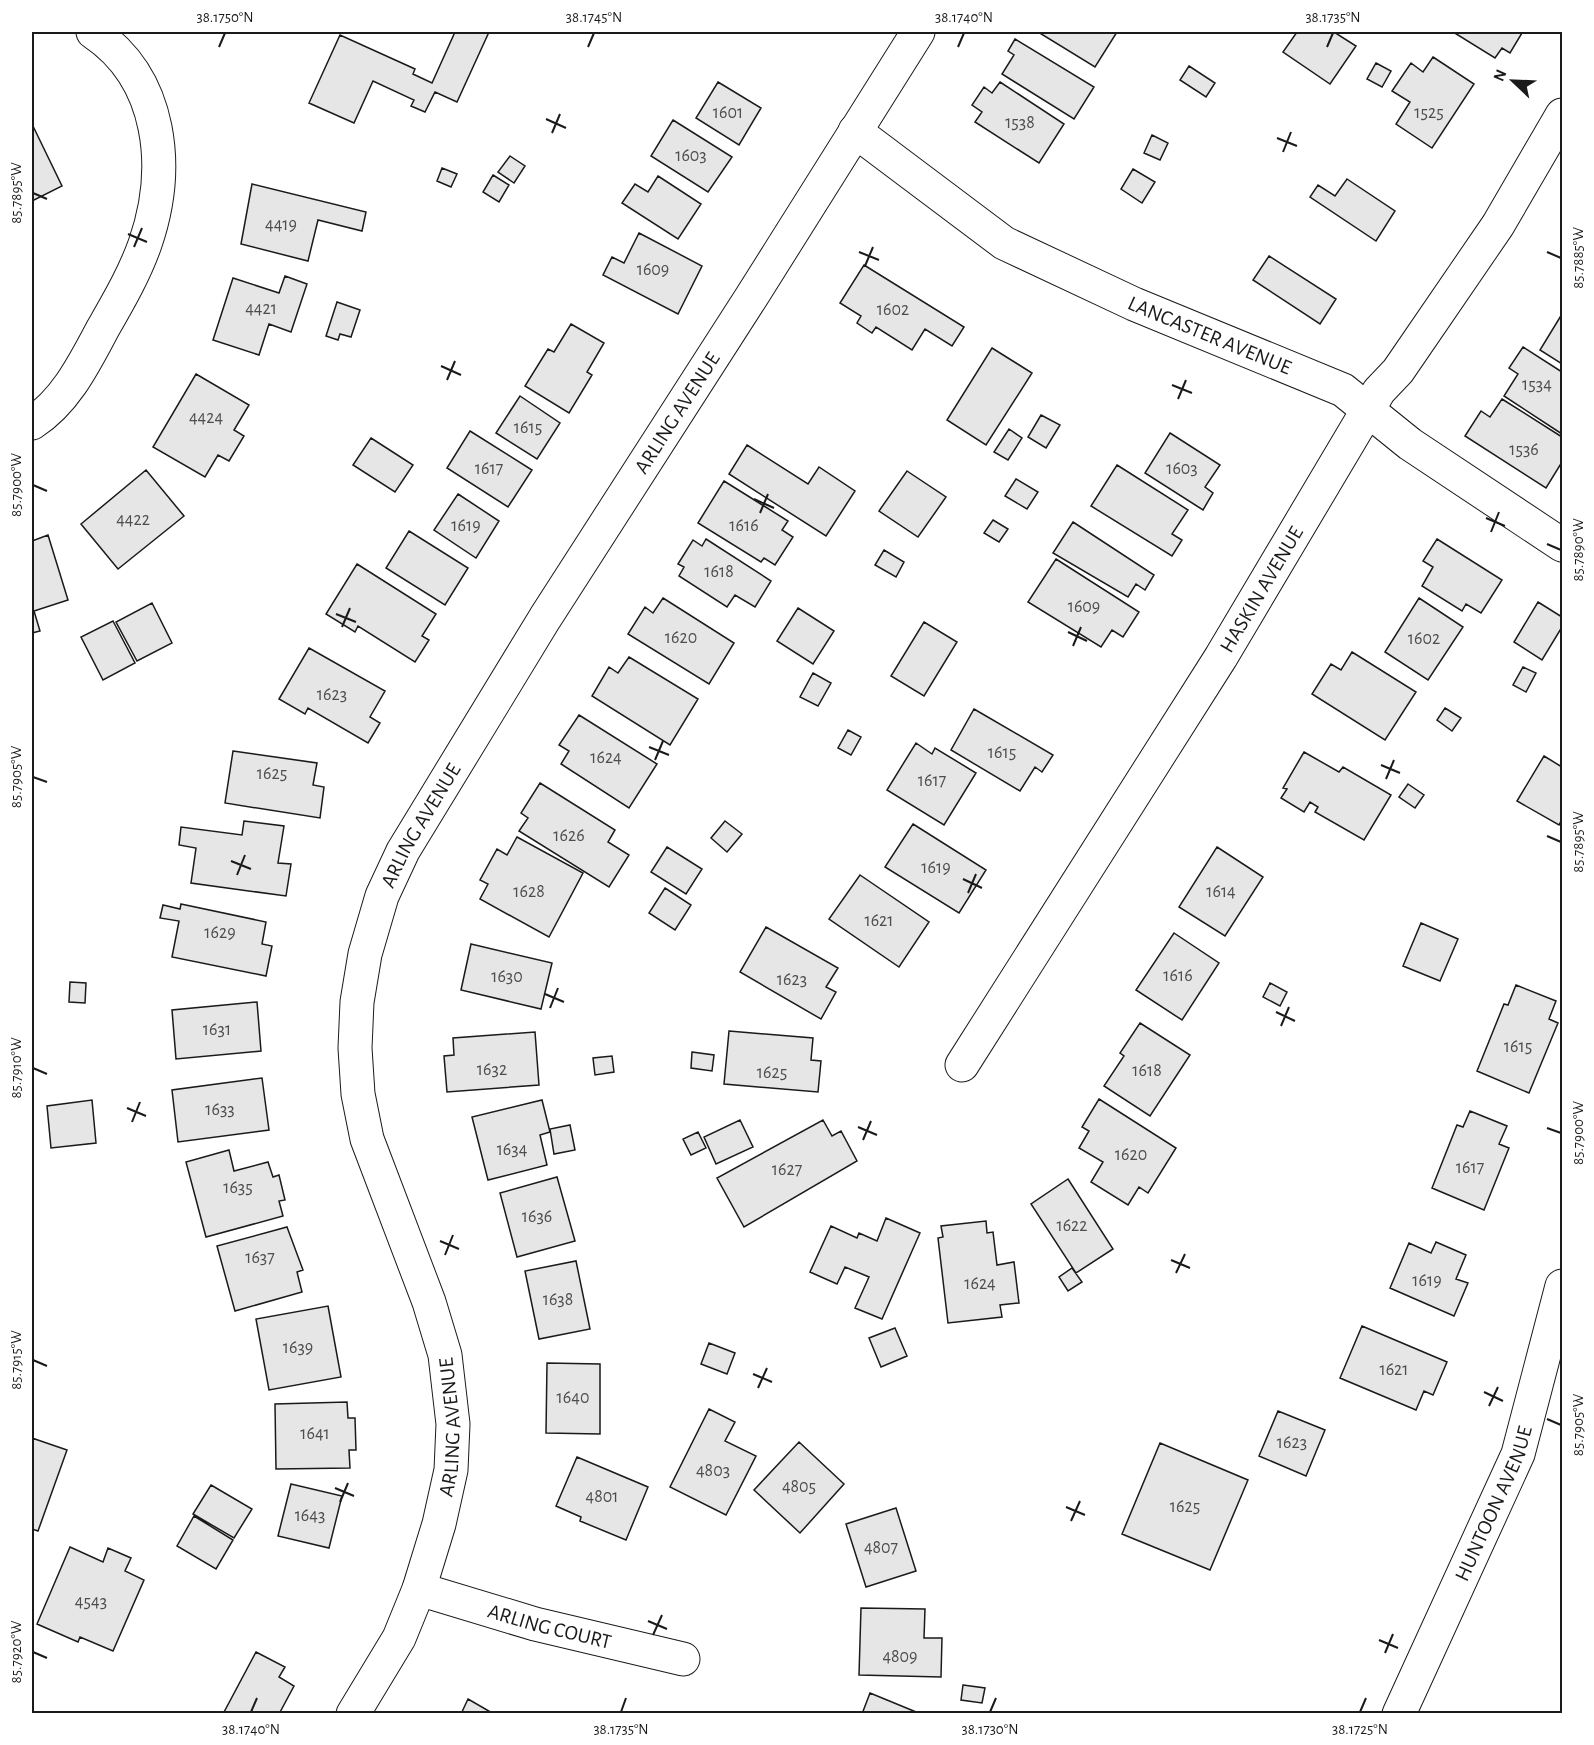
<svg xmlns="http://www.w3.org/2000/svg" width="1594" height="1745" viewBox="0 0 1594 1745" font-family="'Alegreya Sans',sans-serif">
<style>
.building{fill:#e6e6e6;stroke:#1a1a1a;stroke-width:1.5}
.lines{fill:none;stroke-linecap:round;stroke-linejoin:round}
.minor-casing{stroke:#1a1a1a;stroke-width:35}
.minor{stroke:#fff;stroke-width:33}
.ticks{fill:none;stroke:#1a1a1a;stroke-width:2}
.labels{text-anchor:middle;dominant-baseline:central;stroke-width:4.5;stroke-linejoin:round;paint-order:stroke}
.number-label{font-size:18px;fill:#4d4d4d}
.street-label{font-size:21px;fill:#1a1a1a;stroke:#fff}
.neatline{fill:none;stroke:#1a1a1a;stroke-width:2}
.ticks-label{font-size:15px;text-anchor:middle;fill:#1a1a1a}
</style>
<rect width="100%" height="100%" fill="#fff"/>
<path class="building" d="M455 32H489L457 102 435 92 425 112 411 106 414 100 373 81 354 123 309 103 340 35 415 69 413 74 432 83Z
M1038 32H1117L1095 67Z
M1297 32H1334L1356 46 1330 84 1283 52Z
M1453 32H1520L1522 33 1510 53 1502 48 1495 58Z
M1015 39 1094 87 1074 119 1002 74 1014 55 1008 51Z
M1433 57 1474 84 1432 148 1396 124 1410 102 1392 91 1411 63 1423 72Z
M1376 63 1391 71 1382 87 1367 79Z
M1189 66 1215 83 1206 97 1180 80Z
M718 82 761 108 739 145 696 118Z
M1000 82 1064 124 1039 163 975 122 982 112 972 105 984 87 992 93Z
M673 120 732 157 708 192 651 156Z
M32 124 62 186 32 201Z
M1152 135 1168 143 1160 160 1144 153Z
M510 156 525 166 514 183 498 172Z
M442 168 457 174 451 187 437 181Z
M1133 169 1155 182 1142 203 1121 189Z
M493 175 509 185 499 202 483 192Z
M658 176 701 204 678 239 622 203 635 184 648 192Z
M1347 179 1395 211 1376 241 1310 197 1318 185 1335 196Z
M252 184 366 212 362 231 318 220 308 261 241 244Z
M639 233 702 266 678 314 603 275 612 257 624 263Z
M1269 256 1336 299 1320 324 1253 280Z
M864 265 964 327 952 346 925 329 912 350 876 327 872 333 857 323 861 316 840 303Z
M285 276 307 284 291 332 269 324 259 355 213 340 233 278 279 293Z
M337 302 360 310 351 337 340 334 338 340 326 336Z
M1562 314V364L1540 350Z
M571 324 604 343 587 372 592 375 569 413 525 386 548 349 554 352Z
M1523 347 1562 372V434L1504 396 1518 374 1509 368Z
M992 348 1032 373 986 445 947 420Z
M196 374 249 405 234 430 244 436 229 461 218 455 205 477 153 447Z
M520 396 560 423 537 459 496 433Z
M1502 399 1562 437V462L1546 488 1465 436 1481 411 1490 417Z
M1041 415 1060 425 1046 448 1028 437Z
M1009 429 1022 438 1008 460 994 452Z
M470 431 532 470 508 507 447 468Z
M1170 433 1220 465 1205 487 1213 493 1203 510 1145 473Z
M371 438 413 465 395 492 353 465Z
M747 445 808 484 819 467 855 491 826 536 729 474Z
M1117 465 1188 510 1172 534 1182 540 1172 556 1091 506Z
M146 470 184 516 118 569 81 524Z
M907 471 946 497 918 537 879 511Z
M1016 479 1038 492 1027 509 1005 496Z
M724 481 788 521 782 530 793 537 775 565 764 558 761 562 698 523Z
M458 494 499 521 476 558 434 530Z
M993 520 1008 529 999 542 984 533Z
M1073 522 1154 575 1145 590 1136 584 1128 597 1053 553Z
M409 531 468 568 445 605 386 568Z
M48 535 68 600 34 611 40 631 32 633V541Z
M706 539 771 581 755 607 735 595 727 607 679 576 684 567 678 564 693 540 702 546Z
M1437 539 1502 580 1481 613 1466 604 1462 611 1422 586 1433 567 1423 561Z
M884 550 904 562 896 577 875 565Z
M1056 559 1139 612 1123 637 1112 630 1101 647 1028 602Z
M357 564 436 614 422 636 429 640 415 662 358 626 355 632 326 614Z
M663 598 734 643 709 684 628 634 645 607 653 613Z
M1419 598 1463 627 1428 680 1385 652Z
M1538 602 1562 617V627L1542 660 1514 642Z
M152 603 172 643 137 661 116 622Z
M798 608 834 631 813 664 777 641Z
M113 621 135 663 103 680 81 637Z
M924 622 957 642 924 696 891 676Z
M309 648 385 691 370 717 380 723 368 743 308 708 305 714 279 699Z
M1352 652 1416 692 1385 740 1312 694 1331 664 1341 670Z
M629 657 698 699 670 745 592 696 609 667 618 673Z
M1523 667 1536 673 1526 692 1513 685Z
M813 673 831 683 818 706 800 697Z
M1445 708 1461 718 1452 731 1437 720Z
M974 709 1053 755 1042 772 1035 767 1020 791 951 750Z
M579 715 657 764 629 808 561 764 569 751 559 745Z
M848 730 861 737 851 755 838 748Z
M916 743 932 754 935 748 976 773 944 825 887 790Z
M233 751 317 763 313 785 324 787 320 818 225 803Z
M1304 752 1339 772 1343 767 1391 795 1364 840 1315 812 1318 807 1310 802 1304 812 1281 798 1287 789 1283 788Z
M1544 756 1562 767V819L1559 825 1517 801Z
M540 783 615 830 608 842 629 855 609 887 519 831 528 818 521 813Z
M1408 784 1424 795 1415 808 1399 797Z
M244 821 284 826 278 863 291 864 286 896 191 883 196 848 179 845 181 827 242 835Z
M725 821 742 834 727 852 711 838Z
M913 824 986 870 959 913 885 867Z
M517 837 583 873 549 937 480 899 488 884 480 880 497 849 507 855Z
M667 847 702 869 686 894 651 872Z
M1217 847 1263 877 1225 936 1179 907Z
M860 875 929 922 899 967 829 919Z
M665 888 691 905 675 930 649 913Z
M181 904 266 922 262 944 272 946 266 976 172 957 179 921 160 918 163 905 180 909Z
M1421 923 1458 939 1440 981 1403 966Z
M766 927 838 968 826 987 836 992 821 1019 740 972Z
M1174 933 1219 963 1182 1020 1136 990Z
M471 944 552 963 541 1009 461 990Z
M70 982 86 983 85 1003 69 1002Z
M1270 983 1287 992 1280 1006 1263 997Z
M1516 985 1556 1001 1549 1019 1558 1023 1529 1093 1477 1071 1504 1004 1508 1005Z
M257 1002 261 1051 176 1059 172 1010Z
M1140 1023 1190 1055 1150 1116 1104 1086 1124 1056 1120 1053Z
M729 1031 813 1038 811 1060 821 1061 818 1092 724 1084Z
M535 1032 539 1085 447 1092 444 1056 454 1055 453 1038Z
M692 1052 714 1055 712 1071 691 1068Z
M612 1056 614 1072 595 1075 593 1058Z
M262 1078 269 1130 178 1142 172 1090Z
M1099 1099 1176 1148 1148 1193 1139 1187 1128 1205 1091 1182 1103 1162 1079 1148 1089 1131 1082 1127Z
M92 1100 96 1143 51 1148 47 1106Z
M542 1100 550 1132 540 1135 547 1165 488 1180 472 1117Z
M1470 1111 1507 1126 1499 1144 1509 1148 1484 1210 1432 1188 1457 1125 1463 1127Z
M740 1120 753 1147 716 1164 704 1137Z
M823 1120 832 1136 841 1131 857 1161 744 1227 717 1178Z
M570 1125 575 1150 554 1154 550 1129Z
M698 1132 706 1148 691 1155 683 1139Z
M229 1150 234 1171 268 1162 273 1177 279 1175 285 1200 279 1201 283 1216 206 1237 186 1162Z
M557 1177 575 1241 517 1257 500 1193Z
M1068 1179 1113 1249 1076 1273 1031 1204Z
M886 1218 920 1233 882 1319 855 1308 869 1277 845 1267 837 1284 810 1272 831 1226 857 1238 859 1233 877 1241Z
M986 1221 987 1233 993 1232 997 1265 1014 1262 1019 1303 1000 1305 1002 1317 948 1323 938 1238 943 1237 941 1226Z
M287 1227 303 1270 297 1272 302 1292 235 1311 217 1246Z
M1436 1242 1466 1255 1456 1279 1468 1283 1454 1316 1390 1288 1409 1243 1431 1253Z
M576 1261 590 1329 539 1339 525 1271Z
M1072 1268 1082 1282 1068 1291 1059 1277Z
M328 1306 341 1377 269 1390 256 1319Z
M1362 1326 1447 1362 1433 1395 1424 1391 1416 1410 1340 1378Z
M895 1328 907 1356 881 1367 869 1338Z
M709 1343 735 1353 727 1374 701 1364Z
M547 1363 600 1364V1434L546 1433Z
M347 1402 348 1418H355L356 1450H349L350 1468 276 1469 275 1404Z
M709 1409 735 1422 725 1441 756 1456 726 1515 670 1487Z
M1278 1411 1325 1430 1306 1476 1259 1456Z
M32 1438 67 1450 38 1531 32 1529Z
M799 1442 844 1484 800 1533 754 1490Z
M1160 1443 1248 1480 1210 1570 1122 1534Z
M577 1457 648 1487 626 1540 580 1521 581 1517 556 1506Z
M291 1484 342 1496 329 1548 278 1536Z
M211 1485 252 1509 234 1538 193 1514Z
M896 1508 916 1571 866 1587 846 1524Z
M194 1516 233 1540 216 1569 177 1546Z
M70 1547 103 1562 108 1548 131 1558 125 1571 144 1580 113 1651 80 1637 78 1642 37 1624Z
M861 1608 925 1609 924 1638H942L941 1677 859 1675Z
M256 1652 285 1667 279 1677 294 1686 279 1714H223Z
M963 1685 985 1688 982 1703 961 1700Z
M870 1693 921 1714H862Z
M468 1699 494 1714H461Z"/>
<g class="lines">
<defs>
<g id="minor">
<path id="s1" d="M855 131 1004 243 1134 304 1343 390 1410 444 1562 545"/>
<path d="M32 423C65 402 84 364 102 330 118 302 134 275 145 244 171 169 163 79 93 32"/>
<path id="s2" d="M962 1065 1221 657 1379 391 1398 371 1498 225 1562 115"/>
<path id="s3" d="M419 1589 535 1624 683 1659"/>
<path id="s4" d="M353 1714 399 1638 419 1589 439 1524 451 1470 453 1424 445 1355 429 1302 367 1139 358 1094 355 1048 357 1002 365 954 382 896 403 851 545 618 752 296 918 32"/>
<path id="s5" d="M1399 1714 1518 1454 1562 1286"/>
</g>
</defs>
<use href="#minor" class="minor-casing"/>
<use href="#minor" class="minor"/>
</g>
<path class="ticks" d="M219 47 225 33M588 47 594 33M958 47 964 33M1327 47 1333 33M546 119 566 128M552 133 560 114M1277 138 1297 146M1283 152 1291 132M33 193 47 199M128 234 147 242M134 247 142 228M859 252 879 260M1547 252 1561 258M865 266 873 247M441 366 461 375M447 380 455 361M1172 385 1192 393M1178 399 1186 380M33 485 47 491M754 499 774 508M760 513 768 494M1486 518 1505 526M1491 532 1499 512M1547 544 1561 550M336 614 356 622M342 627 350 608M1068 632 1087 641M1073 646 1081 627M649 747 669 755M655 760 663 741M1381 765 1400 773M33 777 47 782M1386 779 1394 760M1547 836 1561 842M231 861 251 869M237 875 245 855M963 879 982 888M968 893 976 874M545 994 564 1002M550 1008 558 988M1276 1012 1295 1021M1281 1026 1289 1007M33 1068 47 1074M127 1108 146 1116M132 1122 140 1102M858 1127 877 1135M1547 1128 1561 1133M863 1140 871 1121M440 1241 459 1249M445 1255 453 1235M1171 1260 1190 1268M1176 1273 1185 1254M33 1360 47 1366M753 1374 772 1382M758 1388 767 1368M1484 1392 1503 1401M1489 1406 1498 1387M1547 1419 1561 1425M335 1488 354 1496M340 1502 348 1483M1066 1507 1085 1515M1071 1521 1080 1501M648 1621 667 1629M653 1635 662 1615M1379 1640 1398 1648M33 1652 47 1658M1385 1653 1393 1634M251 1712 257 1698M621 1712 626 1698M990 1712 996 1698M1360 1712 1366 1698"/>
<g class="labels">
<g class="number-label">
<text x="728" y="113">1601</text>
<text x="1429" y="113">1525</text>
<text x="1020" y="123">1538</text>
<text x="691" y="156">1603</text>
<text x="281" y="225">4419</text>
<text x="653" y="270">1609</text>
<text x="261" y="309">4421</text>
<text x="893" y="310">1602</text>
<text x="1537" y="385">1534</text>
<text x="206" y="418">4424</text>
<text x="528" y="428">1615</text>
<text x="1524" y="450">1536</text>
<text x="489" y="469">1617</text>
<text x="1182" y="469">1603</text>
<text x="133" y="520">4422</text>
<text x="466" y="526">1619</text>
<text x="744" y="526">1616</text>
<text x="719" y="572">1618</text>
<text x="1084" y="607">1609</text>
<text x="681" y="638">1620</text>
<text x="1424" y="639">1602</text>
<text x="332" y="695">1623</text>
<text x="1002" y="753">1615</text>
<text x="606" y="758">1624</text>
<text x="272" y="774">1625</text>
<text x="932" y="781">1617</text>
<text x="569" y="836">1626</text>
<text x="936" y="868">1619</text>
<text x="529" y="892">1628</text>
<text x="1221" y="892">1614</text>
<text x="879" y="921">1621</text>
<text x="220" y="933">1629</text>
<text x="1178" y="976">1616</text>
<text x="507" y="977">1630</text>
<text x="792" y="980">1623</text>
<text x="217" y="1030">1631</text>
<text x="1518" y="1047">1615</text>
<text x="492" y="1070">1632</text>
<text x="1147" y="1071">1618</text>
<text x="772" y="1073">1625</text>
<text x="220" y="1110">1633</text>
<text x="512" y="1150">1634</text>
<text x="1131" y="1155">1620</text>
<text x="1470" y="1168">1617</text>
<text x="787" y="1170">1627</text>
<text x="238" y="1188">1635</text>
<text x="537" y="1217">1636</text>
<text x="1072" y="1226">1622</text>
<text x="260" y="1258">1637</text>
<text x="1427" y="1281">1619</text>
<text x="980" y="1284">1624</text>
<text x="558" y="1300">1638</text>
<text x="298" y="1348">1639</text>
<text x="1394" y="1370">1621</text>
<text x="573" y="1398">1640</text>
<text x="315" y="1434">1641</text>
<text x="1292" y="1443">1623</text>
<text x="713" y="1471">4803</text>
<text x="799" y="1487">4805</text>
<text x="602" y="1497">4801</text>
<text x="1185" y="1507">1625</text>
<text x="310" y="1516">1643</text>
<text x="881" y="1548">4807</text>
<text x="91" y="1602">4543</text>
<text x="900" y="1657">4809</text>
</g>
<g class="street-label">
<text stroke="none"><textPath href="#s1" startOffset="412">LANCASTER AVENUE</textPath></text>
<text stroke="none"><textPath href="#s4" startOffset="1424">ARLING AVENUE</textPath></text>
<text stroke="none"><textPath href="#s2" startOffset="562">HASKIN AVENUE</textPath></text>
<text stroke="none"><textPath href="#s4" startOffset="938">ARLING AVENUE</textPath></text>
<text stroke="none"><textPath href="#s4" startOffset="308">ARLING AVENUE</textPath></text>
<text stroke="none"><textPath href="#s5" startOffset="231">HUNTOON AVENUE</textPath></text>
<text stroke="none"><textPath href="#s3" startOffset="136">ARLING COURT</textPath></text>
</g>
</g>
<rect width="1594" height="1745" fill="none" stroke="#ffffff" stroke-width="66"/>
<g transform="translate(1513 81) rotate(293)" stroke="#ffffff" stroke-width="4.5" paint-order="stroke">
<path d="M0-4.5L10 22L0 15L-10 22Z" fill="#1a1a1a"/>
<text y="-9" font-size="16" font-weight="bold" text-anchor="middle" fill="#1a1a1a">N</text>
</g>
<rect x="33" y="33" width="1528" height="1679" class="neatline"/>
<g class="ticks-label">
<text x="225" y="22">38.1750°N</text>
<text x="594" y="22">38.1745°N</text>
<text x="964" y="22">38.1740°N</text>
<text x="1333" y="22">38.1735°N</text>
<text transform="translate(16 193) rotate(-90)" y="5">85.7895°W</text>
<text transform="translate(1578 258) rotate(-90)" y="5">85.7885°W</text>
<text transform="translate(16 485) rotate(-90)" y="5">85.7900°W</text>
<text transform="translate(1578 550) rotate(-90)" y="5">85.7890°W</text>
<text transform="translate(16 777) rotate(-90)" y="5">85.7905°W</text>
<text transform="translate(1578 842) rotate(-90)" y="5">85.7895°W</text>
<text transform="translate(16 1068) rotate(-90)" y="5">85.7910°W</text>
<text transform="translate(1578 1133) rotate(-90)" y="5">85.7900°W</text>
<text transform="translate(16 1360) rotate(-90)" y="5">85.7915°W</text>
<text transform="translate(1578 1425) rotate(-90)" y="5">85.7905°W</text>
<text transform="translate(16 1652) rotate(-90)" y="5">85.7920°W</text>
<text x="251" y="1734">38.1740°N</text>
<text x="621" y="1734">38.1735°N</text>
<text x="990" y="1734">38.1730°N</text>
<text x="1360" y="1734">38.1725°N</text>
</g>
</svg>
